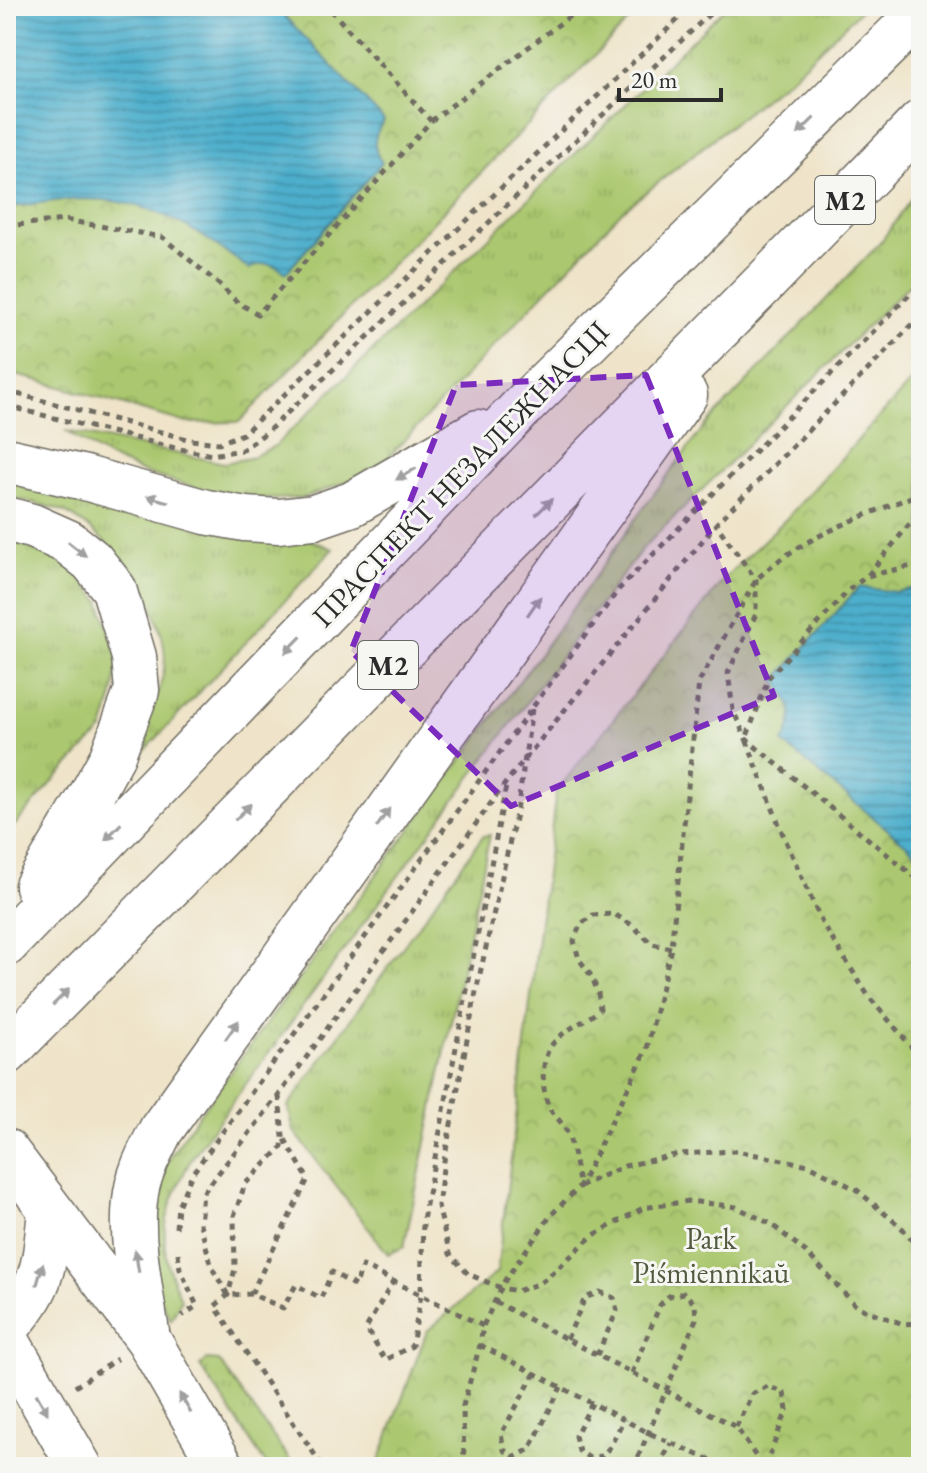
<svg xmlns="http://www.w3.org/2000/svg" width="927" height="1473" viewBox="0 0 927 1473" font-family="'EB Garamond',serif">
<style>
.grass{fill:url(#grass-tufts);stroke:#6b7a4d;stroke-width:2}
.park{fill:url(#park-crowns);stroke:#6b7a4d;stroke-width:2}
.water{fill:url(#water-rules);stroke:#3c6d7c;stroke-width:2}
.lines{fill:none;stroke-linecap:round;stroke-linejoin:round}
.primary-casing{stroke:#706c62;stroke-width:47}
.path{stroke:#706c62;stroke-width:5;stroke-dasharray:6 6;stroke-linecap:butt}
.primary{stroke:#fff;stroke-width:44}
.oneway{fill:#a0a0a0}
.marked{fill:#7b2cbf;fill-opacity:0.2;stroke:#7b2cbf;stroke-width:6;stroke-dasharray:16 10;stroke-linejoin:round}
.labels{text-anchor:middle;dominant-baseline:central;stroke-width:6;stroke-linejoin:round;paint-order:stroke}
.shield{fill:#f6f6f2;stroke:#686867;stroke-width:2}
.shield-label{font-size:28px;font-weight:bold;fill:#2b2b2b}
.street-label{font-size:30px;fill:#2b2b2b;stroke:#f6f6f2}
.park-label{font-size:30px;fill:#515a3f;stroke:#f6f6f2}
</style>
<defs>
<pattern id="grass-tufts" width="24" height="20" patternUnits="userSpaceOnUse" patternTransform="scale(2)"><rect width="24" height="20" fill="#abc86f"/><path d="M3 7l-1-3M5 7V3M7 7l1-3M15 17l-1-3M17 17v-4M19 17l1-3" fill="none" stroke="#93ac60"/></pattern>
<pattern id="park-crowns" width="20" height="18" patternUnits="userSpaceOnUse" patternTransform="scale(2)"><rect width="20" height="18" fill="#abc86f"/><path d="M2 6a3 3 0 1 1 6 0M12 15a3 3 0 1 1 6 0" fill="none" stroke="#93ac60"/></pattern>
<pattern id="water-rules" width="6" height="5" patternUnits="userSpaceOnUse" patternTransform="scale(2)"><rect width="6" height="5" fill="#4dafcc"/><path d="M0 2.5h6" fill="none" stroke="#408fa6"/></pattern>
</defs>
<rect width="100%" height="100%" fill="#f6f6f2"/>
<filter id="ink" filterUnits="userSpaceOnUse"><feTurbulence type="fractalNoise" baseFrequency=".0125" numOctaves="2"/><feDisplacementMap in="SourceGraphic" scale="16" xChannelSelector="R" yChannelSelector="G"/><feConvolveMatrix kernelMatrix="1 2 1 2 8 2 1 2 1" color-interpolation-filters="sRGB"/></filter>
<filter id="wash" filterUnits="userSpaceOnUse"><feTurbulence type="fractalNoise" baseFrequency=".006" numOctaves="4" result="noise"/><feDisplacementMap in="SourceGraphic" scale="32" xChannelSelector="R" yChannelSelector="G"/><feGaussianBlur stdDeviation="1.8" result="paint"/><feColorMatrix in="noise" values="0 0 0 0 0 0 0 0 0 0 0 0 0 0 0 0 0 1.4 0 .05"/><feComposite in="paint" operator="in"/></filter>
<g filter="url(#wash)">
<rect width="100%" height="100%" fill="#efe4c9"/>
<path class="grass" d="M727 6H865L789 79 621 212 383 463 354 479 303 498 274 499 225 496 145 473 106 456 65 431 224 463 250 458 275 446Z
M921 185V273L642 549 471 777 193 1156C175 1188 157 1227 168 1265 171 1277 177 1289 181 1300L171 1320 148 1274 144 1225 167 1162 190 1127 561 625 639 514 704 427 880 243Z
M6 472 303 537 333 549 123 774C136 742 164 693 165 659 165 635 150 598 137 578 123 557 89 524 65 512 49 505 24 501 6 497Z
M6 540 45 551 69 564 100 601 118 658 114 692 103 730 58 776 6 835Z
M490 835 404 1247 388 1254 294 1131 288 1106 483 836Z
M207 1360 219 1361 295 1467H268L200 1366Z"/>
<path class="park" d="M6 6H643L239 422 187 423 37 380 6 373Z
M921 371V1467H377L427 1331 497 1272 556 792 726 577 787 518Z"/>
<path class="water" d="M6 6H275L384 120C374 135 371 147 382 163L286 273C274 263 263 261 249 269 192 226 144 194 68 200 47 201 27 205 6 208Z
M859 587 895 592 921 587V857L783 743C798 715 793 704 775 680Z"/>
</g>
<g filter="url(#ink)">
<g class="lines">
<defs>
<path id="primary" d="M6 460 85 478 206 512 245 519 279 521 314 517 352 504 478 432
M6 519 32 526 68 542 92 561 114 589 134 657 137 690 112 757 90 797 37 886
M6 944 522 407 921 12
M6 1053 769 278 921 122
M6 1151 148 1339 222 1467
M6 1328C45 1286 44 1265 50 1211
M6 1339 80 1467
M148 1339C142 1296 130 1243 135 1201 137 1175 150 1152 161 1130L685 395"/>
</defs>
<use href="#primary" class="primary-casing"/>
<path class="path" d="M431 121 583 6
M6 226 65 220 162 237 221 286 238 303 258 314 431 121 327 6
M921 316 716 524 756 580V614L728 673 733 710 746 739 921 882
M6 391 191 440 219 443 243 434 692 6
M6 406 175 448 212 455 242 450 267 432 718 6
M921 564 867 576 850 589 769 677 746 739 782 832 822 923 869 997 921 1058
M868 575 921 510
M532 709 518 805 477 987 444 1161 438 1206 450 1254 468 1274 501 1288 517 1291 540 1283 556 1270 592 1236 643 1208 689 1201 736 1207 771 1224 806 1252 857 1307 903 1324 921 1323
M671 948 652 944 632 925 614 914 593 915 580 925 574 941 579 959 592 977 598 993 600 1009C585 1023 564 1028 551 1046 540 1061 541 1097 552 1112 559 1120 565 1126 569 1137 574 1153 576 1170 580 1186L625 1166 679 1154 736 1151 809 1165 857 1190 903 1229 921 1252
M279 1096 283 1136 282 1147 245 1184 234 1216 235 1269 228 1295 215 1306 323 1467
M176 1228 178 1206 192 1174 619 589 921 283
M178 1253 180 1269 197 1306 182 1316
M394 1280 366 1328 385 1360 412 1346 421 1295 423 1220 506 786
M251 1294 308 1179 283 1136
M495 1302 736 1427 763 1467
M483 1326 363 1266 355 1286 332 1272 321 1298 296 1285 283 1308 251 1294 228 1295 212 1268 200 1224 203 1193 279 1095 507 781 716 524
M567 1339 585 1298 600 1292 614 1298 617 1311 597 1355
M480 1345 649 1433 719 1464 746 1467
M535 1373 501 1434 504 1450 515 1457 530 1449 561 1387
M632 1373 660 1305 669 1296 684 1293 695 1304 696 1319 634 1467
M75 1387 117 1359
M592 1403 575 1436 579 1451 588 1457 602 1456 610 1447 624 1419
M736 1427 752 1394 768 1386 784 1393 787 1410 765 1467
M6 1451 13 1467
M464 1467 463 1406 480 1345 483 1326 505 1280 551 1215 580 1186 647 1049 671 948 699 682 756 580C799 537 865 516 921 493
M659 1467 671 1443
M693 1467 698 1455"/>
<use href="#primary" class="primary"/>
</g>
<defs><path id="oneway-solid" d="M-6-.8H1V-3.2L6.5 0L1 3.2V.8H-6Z" transform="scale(2)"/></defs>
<g class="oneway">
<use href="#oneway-solid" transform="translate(806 126) rotate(135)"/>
<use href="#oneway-solid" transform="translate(406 474) rotate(150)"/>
<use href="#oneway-solid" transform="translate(158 499) rotate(-164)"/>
<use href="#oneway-solid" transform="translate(544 507) rotate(-45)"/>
<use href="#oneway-solid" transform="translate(77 549) rotate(38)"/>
<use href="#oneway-solid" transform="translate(534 606) rotate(-55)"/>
<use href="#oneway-solid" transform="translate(293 645) rotate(134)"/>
<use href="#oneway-solid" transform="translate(243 812) rotate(-45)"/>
<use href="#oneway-solid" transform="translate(383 818) rotate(-55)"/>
<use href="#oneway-solid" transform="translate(113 832) rotate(134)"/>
<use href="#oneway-solid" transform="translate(61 997) rotate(-45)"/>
<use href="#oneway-solid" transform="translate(232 1030) rotate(-55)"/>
<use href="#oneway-solid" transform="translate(137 1261) rotate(-99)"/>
<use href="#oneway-solid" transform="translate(40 1274) rotate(-74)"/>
<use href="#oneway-solid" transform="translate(185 1403) rotate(-120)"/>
<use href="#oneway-solid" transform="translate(42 1404) rotate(60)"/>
</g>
</g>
<path class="marked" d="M646 375 774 696 511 806 351 651 456 385Z"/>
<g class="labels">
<g class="shield">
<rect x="815" y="176" width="60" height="48" rx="6"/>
<rect x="358" y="641" width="60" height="48" rx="6"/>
</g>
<g class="shield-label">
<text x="845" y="200">М2</text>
<text x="388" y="665">М2</text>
</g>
<g class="street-label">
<text transform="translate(460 474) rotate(-46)">ПРАСПЕКТ НЕЗАЛЕЖНАСЦІ</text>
</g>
<g class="park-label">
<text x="711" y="1238">Park<tspan x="711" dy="34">Piśmiennikaŭ</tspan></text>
</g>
</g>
<rect width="927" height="1473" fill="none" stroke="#f6f6f2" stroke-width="32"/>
<path d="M619 88v12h102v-12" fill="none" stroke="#2b2b2b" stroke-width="4"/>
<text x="631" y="88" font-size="24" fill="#2b2b2b" stroke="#f6f6f2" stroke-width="6" paint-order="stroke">20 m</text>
</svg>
